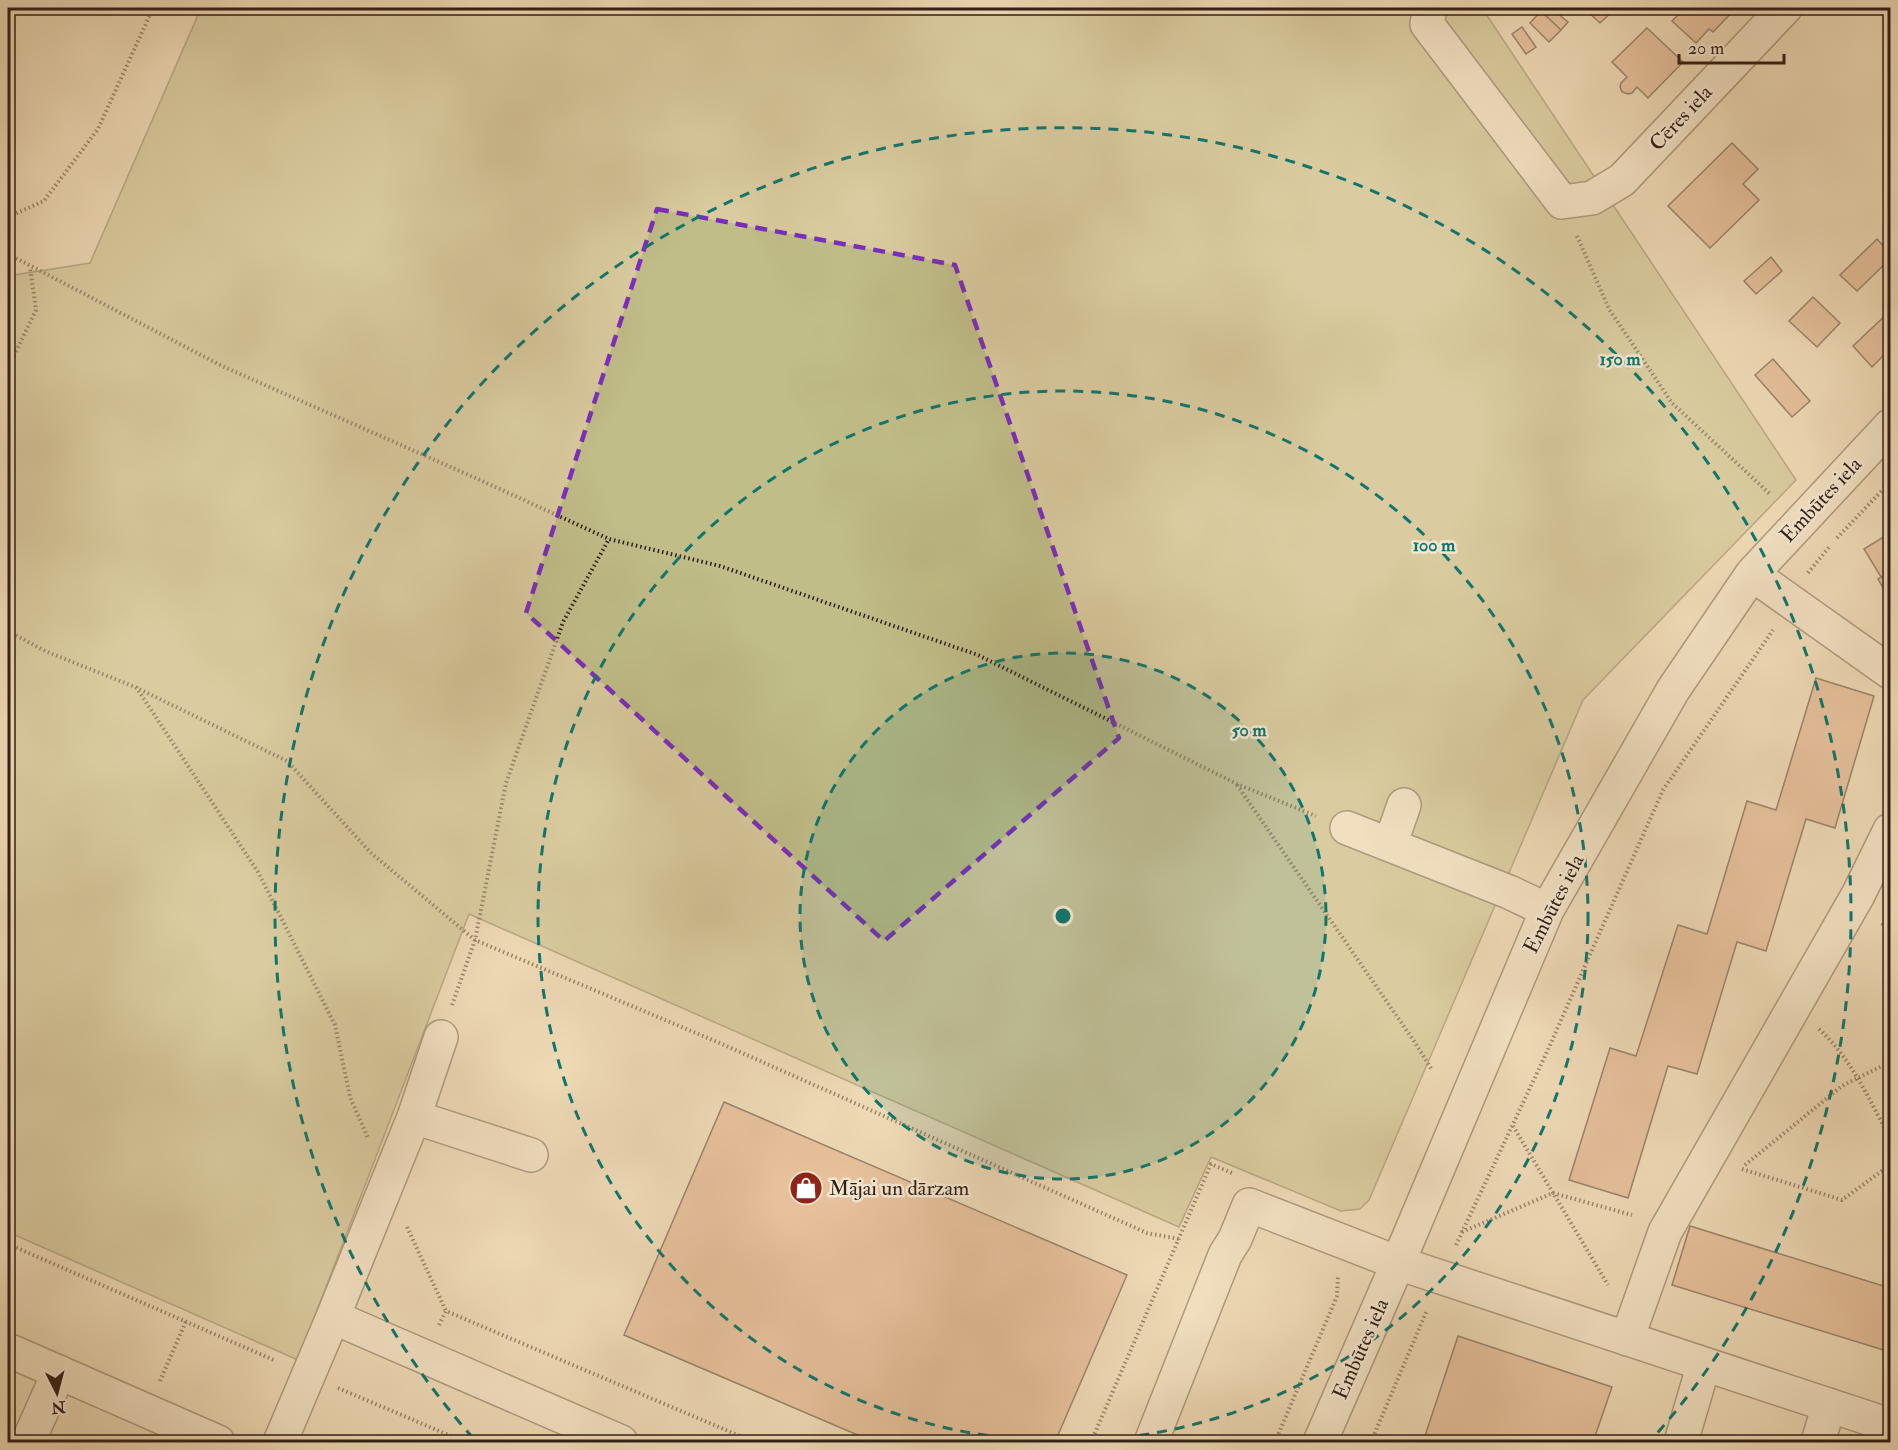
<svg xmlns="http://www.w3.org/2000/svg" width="1898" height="1450" viewBox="0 0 1898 1450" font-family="'IM FELL Double Pica',serif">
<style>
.green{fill:#c0bd88;stroke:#796e4f;stroke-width:1.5}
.building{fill:#dba47f;stroke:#321f16;stroke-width:1.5}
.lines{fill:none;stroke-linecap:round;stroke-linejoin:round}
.minor-casing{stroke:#614e3e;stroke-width:36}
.path{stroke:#321f16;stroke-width:4;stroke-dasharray:1.5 3;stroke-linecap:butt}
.minor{stroke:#f4e6cf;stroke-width:33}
.marked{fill:none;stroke:#7b2cbf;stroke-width:4.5;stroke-dasharray:12 8;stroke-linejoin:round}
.ring{fill:none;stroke:#0f766e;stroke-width:3;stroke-dasharray:10 8}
.labels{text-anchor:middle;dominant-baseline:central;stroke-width:5;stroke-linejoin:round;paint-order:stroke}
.street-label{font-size:21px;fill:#321f16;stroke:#f4e6cf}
.poi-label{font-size:21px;fill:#321f16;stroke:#f4e6cf;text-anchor:start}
.centre{fill:#0f766e;stroke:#f4e6cf;stroke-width:3}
.ring-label{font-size:18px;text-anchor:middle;font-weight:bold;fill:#0f766e;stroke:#f4e6cf;stroke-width:5;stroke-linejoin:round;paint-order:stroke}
</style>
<rect width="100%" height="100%" fill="#eed9b5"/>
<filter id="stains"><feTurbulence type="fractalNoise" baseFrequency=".00333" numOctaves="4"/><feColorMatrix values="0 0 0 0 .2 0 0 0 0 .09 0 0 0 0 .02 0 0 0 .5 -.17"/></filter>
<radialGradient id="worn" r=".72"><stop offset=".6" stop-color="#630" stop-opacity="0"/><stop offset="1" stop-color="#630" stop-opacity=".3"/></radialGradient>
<path class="green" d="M201 8H1482L1796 480 1583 700 1369 1200 1360 1209 1341 1211 1211 1157 1179 1227 469 914 298 1360 8 1232V276L90 263Z"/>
<path class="building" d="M1551 8 1568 22 1561 30 1544 14Z
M1588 8H1616L1600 23 1586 10Z
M1685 8H1736L1713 32 1709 29 1696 43 1672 21Z
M1541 11 1561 30 1549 42 1530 23Z
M1522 27 1536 47 1526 54 1512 34Z
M1647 28 1683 62 1648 98 1637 87 1632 93 1628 94 1622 92 1620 87 1621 83 1627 77 1612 62Z
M1732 143 1758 169 1743 184 1759 200 1710 248 1668 206Z
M1877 239 1890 253V259L1857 291 1840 275Z
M1771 257 1782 271 1756 294 1744 281Z
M1813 297 1840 323 1817 347 1789 321Z
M1890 311V349L1872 367 1853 346Z
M1773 359 1810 401 1792 417 1755 375Z
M1885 536 1890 544V572L1881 577 1864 549Z
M1890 572V600L1878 579Z
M1816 678 1874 696 1835 828 1806 819 1766 951 1737 942 1697 1074 1668 1066 1628 1198 1569 1180 1610 1048 1636 1056 1678 925 1707 934 1747 801 1776 810Z
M724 1102 1127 1275 1055 1442H874L624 1335Z
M1690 1226 1890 1288V1352L1672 1285Z
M1458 1336 1612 1387 1593 1442H1423Z"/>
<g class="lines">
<defs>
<path id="minor" d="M1430 8 1427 24 1562 202 1592 198 1622 180 1785 8
M1752 574 1890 672
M1347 828 1509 892 1547 910
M1390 845 1404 805
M414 1117 441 1037
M333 1317 414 1117 531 1155
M1627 1339 1665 1232 1858 895 1890 830
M8 1350 218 1442
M28 1442 59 1372
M280 1442 333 1317 621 1442
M1151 1442 1225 1255 1235 1239 1249 1205 1398 1263 1883 1423 1890 1421
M1320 1442 1398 1263 1547 910 1673 690 1752 574 1890 426
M1681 1442 1704 1364
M1818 1442 1829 1405"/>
</defs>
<use href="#minor" class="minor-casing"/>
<path class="path" d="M8 217 44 201 98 129 153 8
M1577 236 1609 309 1672 403 1771 495
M8 254 222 366 480 480 609 539 720 566 978 655 1237 784 1316 816
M8 368 36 310 30 267
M1837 538 1890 482
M1808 573 1830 546
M8 631 45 651 135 687 287 761 371 853 475 940 722 1044 1147 1233 1179 1239
M136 687 258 872 335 1025 350 1097 368 1138
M1237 785 1414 1041 1432 1070
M1882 923 1890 932
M452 1005 475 940 506 783 563 622 609 539
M1819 1029C1851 1058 1870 1101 1890 1138
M1513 1126 1608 1285
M1745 1165 1842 1086 1890 1062
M1742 1169 1842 1200 1890 1165
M407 1227 446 1311
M1462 1232 1553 1193 1632 1215
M8 1244 276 1361
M1456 1245 1546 1054 1663 790 1773 630
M439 1325 446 1311 754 1442
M160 1381 186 1321
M338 1388 465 1442
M1091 1442 1211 1164 1234 1174
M1275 1442 1337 1296 1338 1276
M1371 1442 1427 1310"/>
<use href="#minor" class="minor"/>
</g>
<path d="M0 0H1898V1450H0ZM657 209 955 265 1119 738 884 941 526 613Z" fill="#eed9b5" fill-opacity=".55" fill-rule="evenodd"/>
<path class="marked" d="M657 209 955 265 1119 738 884 941 526 613Z"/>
<circle cx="1063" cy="916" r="263" fill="#0f766e" fill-opacity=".12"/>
<g class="ring">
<circle cx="1063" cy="916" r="263"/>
<circle cx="1063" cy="916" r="525"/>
<path d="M473 1438A788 788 0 1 1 1653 1438"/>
</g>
<defs>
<symbol id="shop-disc" viewBox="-11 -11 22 22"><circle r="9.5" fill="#8f2418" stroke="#f4e6cf"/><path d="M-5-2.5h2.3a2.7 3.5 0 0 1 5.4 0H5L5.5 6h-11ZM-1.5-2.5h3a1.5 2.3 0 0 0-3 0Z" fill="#fff"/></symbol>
</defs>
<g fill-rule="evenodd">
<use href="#shop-disc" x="787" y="1169" width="38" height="38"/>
</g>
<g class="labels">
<g class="street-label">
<text transform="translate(1681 118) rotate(-47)">Cēres iela</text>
<text transform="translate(1821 500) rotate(-47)">Embūtes iela</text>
<text transform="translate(1554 904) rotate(-63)">Embūtes iela</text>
<text transform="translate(1361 1349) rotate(-66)">Embūtes iela</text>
</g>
<g class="poi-label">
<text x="829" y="1188">Mājai un dārzam</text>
</g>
</g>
<circle cx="1063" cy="916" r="9" class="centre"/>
<g class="ring-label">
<text x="1620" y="365">150 m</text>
<text x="1434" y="551">100 m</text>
<text x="1249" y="736">50 m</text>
</g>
<rect width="1898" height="1450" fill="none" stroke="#eed9b5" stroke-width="30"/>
<rect x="9" y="9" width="1880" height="1432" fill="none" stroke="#321f16" stroke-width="3"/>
<rect x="15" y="15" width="1868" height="1420" fill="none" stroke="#321f16" stroke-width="1.5"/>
<g transform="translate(57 1393) rotate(174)" stroke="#f4e6cf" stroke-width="4.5" paint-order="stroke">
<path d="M0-4.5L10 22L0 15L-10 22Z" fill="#321f16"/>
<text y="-9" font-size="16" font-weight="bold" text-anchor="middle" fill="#321f16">N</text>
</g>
<path d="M1679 54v9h105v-9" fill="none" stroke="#321f16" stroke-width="3"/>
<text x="1688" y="54" font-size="18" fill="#321f16" stroke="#f4e6cf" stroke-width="4.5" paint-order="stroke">20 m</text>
<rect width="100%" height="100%" filter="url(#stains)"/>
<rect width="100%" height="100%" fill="url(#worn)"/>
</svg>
